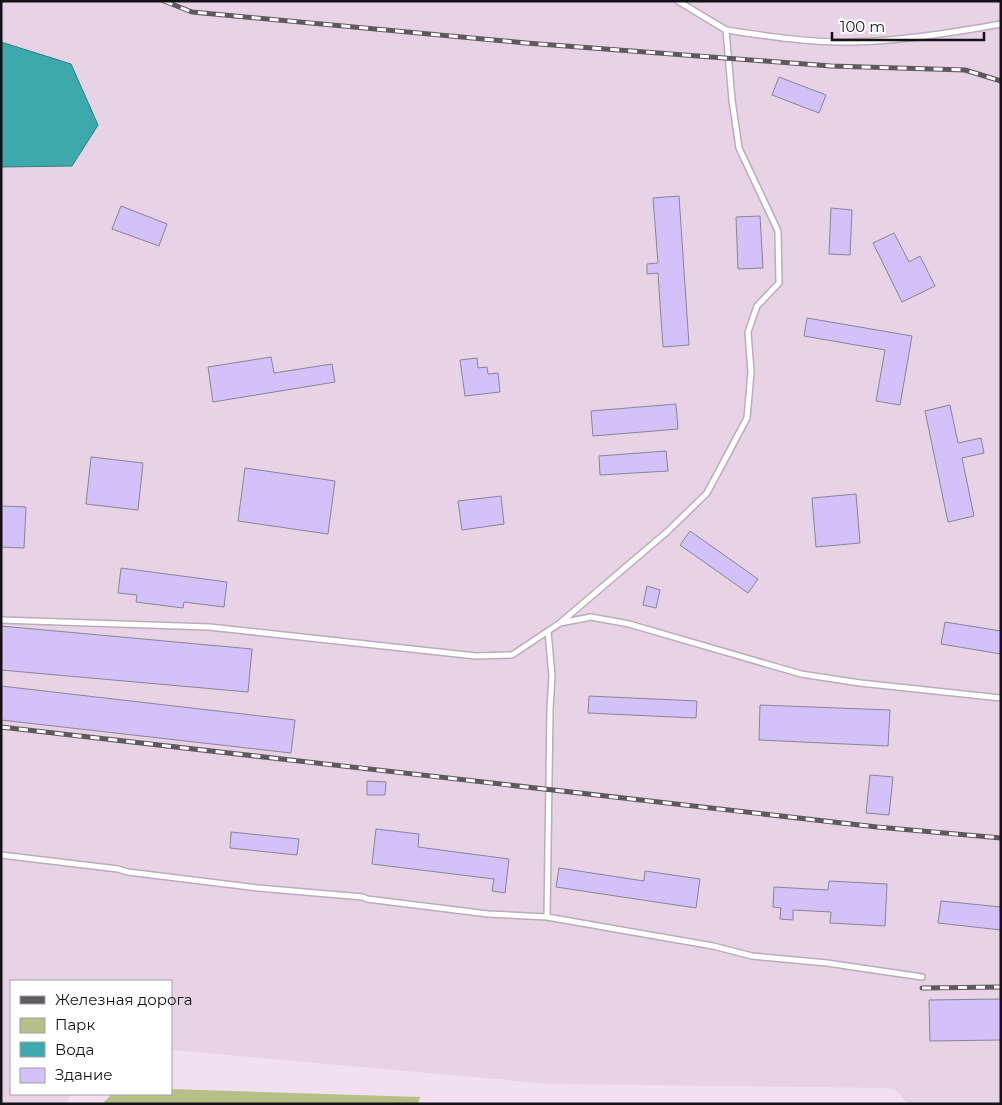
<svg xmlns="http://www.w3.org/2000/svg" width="1002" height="1105" viewBox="0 0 1002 1105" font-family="Montserrat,sans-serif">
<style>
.built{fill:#e7d2e6}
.green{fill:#b6bf88}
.water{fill:#3da9ac;stroke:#317b7f}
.building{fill:#d2c2f9;stroke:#898495}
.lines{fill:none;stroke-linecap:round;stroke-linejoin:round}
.service-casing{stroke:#bbacbb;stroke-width:8}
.service{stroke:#fff;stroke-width:5}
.rail-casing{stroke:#605860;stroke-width:5}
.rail{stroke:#fff;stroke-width:3;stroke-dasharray:9;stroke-linecap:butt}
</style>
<rect width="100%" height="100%" fill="#f1e1f0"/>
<path class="built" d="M1 1H1001V1104H908L898 1092 888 1088 551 1084 171 1050V981H11V1094H71L66 1104H1Z"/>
<path class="green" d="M171 1089 420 1097 418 1104H102L112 1094H171Z"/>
<path class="water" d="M1 42 71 64 98 125 72 166 1 167Z"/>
<path class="building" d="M779 77 826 95 819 113 772 95Z
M679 196 689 345 663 347 658 273 647 274V264L658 263 653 198Z
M121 206 167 224 159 246 112 229Z
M831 208 852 210 850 255 829 254Z
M760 216 763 268 738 269 736 217Z
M894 233 909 262 920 256 935 286 902 302 873 243Z
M807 318 912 336 900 405 876 401 885 350 804 336Z
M271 357 274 373 332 364 335 382 213 402 208 367Z
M477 358 478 368 487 367 488 374 498 373 500 392 465 396 460 360Z
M676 404 678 429 593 436 591 411Z
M950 405 958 443 981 438 984 453 962 458 974 516 948 522 925 411Z
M666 451 668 471 600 475 599 456Z
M91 457 143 463 138 510 86 504Z
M245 468 335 481 328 534 238 521Z
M856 494 860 543 816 547 812 498Z
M501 496 504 524 462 530 458 501Z
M1 506 26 507 24 548 1 547Z
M690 531 758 579 748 593 680 545Z
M121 568 227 582 224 607 184 602 183 608 136 602 137 595 118 593Z
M647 586 660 590 656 608 643 605Z
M945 622 1001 631V654L941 644Z
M1 626 252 649 248 692 1 670Z
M1 686 295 720 291 753 1 720Z
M589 696 697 701 696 718 588 713Z
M760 705 890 710 888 746 759 740Z
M870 775 893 777 889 815 866 813Z
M367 781 386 782 385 795H367Z
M376 829 419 834 418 847 509 859 505 893 492 891 494 879 372 864Z
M231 832 299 839 297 855 230 848Z
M559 868 644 881 645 871 700 879 696 908 556 887Z
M829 881 887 884 885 926 830 923 831 912 793 910V920L780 919 781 908 773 907 774 887 828 890Z
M941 901 1001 907V930L938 923Z
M1001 999V1040L930 1041 929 1000Z"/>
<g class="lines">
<defs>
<path id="service" d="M726 30C766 36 811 43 852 42 902 41 952 33 1001 24
M1 620 209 627 476 656 512 655 560 623 668 531 707 493 747 418 751 372 748 332 757 306 779 283 778 231 739 148 732 100 726 30 678 1
M560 623 591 617 629 624 801 674 860 683 1001 698
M1 855 118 869 128 872 258 888 363 897 367 899 488 914 547 917 713 946 752 956 827 963 922 977
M547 917 550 709 552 676 548 631"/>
</defs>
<use href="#service" class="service-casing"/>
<use href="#service" class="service"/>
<defs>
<path id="rail" d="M164 1 192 12 526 43 831 66 965 70 1001 81
M1 727 877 827 1001 838
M922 988 1001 987"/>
</defs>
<use href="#rail" class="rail-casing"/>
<use href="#rail" class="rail"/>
</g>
<rect width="1002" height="1105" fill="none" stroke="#161116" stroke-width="5"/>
<rect x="10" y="980" width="162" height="115" fill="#ffffff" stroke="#a2a0a2"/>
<rect x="20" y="996" width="25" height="8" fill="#605860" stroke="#a2a0a2"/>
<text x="55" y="1005" font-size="15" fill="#161116">Железная дорога</text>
<rect x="20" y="1018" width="25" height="15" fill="#b6bf88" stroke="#a2a0a2"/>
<text x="55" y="1030" font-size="15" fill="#161116">Парк</text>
<rect x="20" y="1042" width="25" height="15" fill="#3da9ac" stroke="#a2a0a2"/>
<text x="55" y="1055" font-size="15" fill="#161116">Вода</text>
<rect x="20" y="1068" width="25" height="15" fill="#d2c2f9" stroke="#a2a0a2"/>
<text x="55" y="1080" font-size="15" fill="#161116">Здание</text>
<path d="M832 32v8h152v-8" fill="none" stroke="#161116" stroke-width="2.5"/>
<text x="840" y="32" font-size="15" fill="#161116" stroke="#ffffff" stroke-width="4" paint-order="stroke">100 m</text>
</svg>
